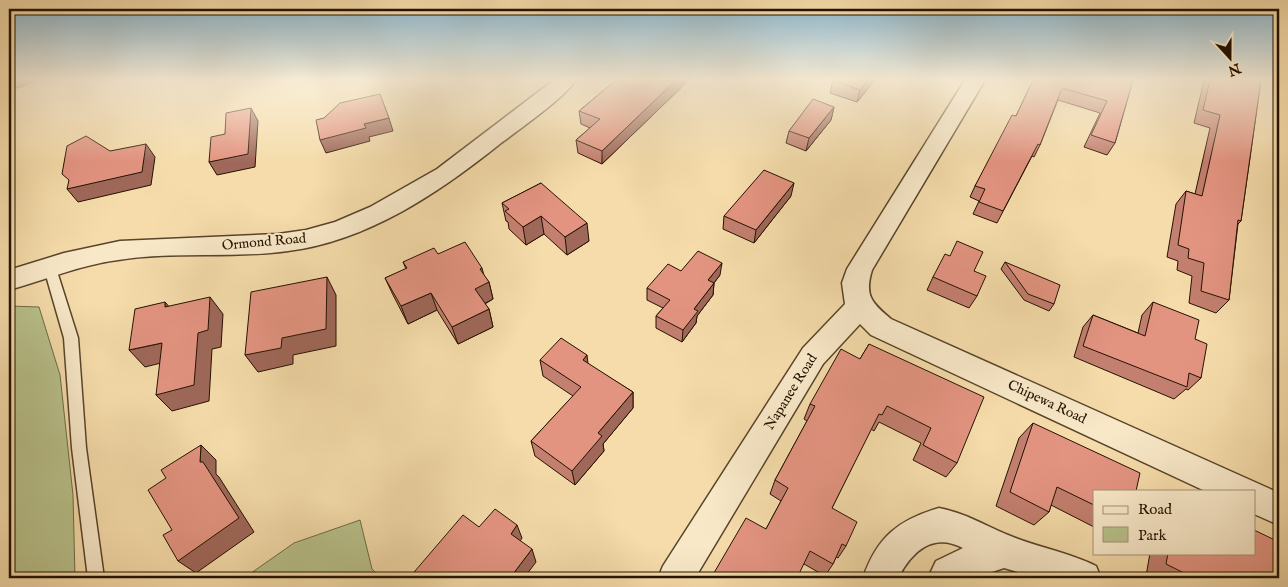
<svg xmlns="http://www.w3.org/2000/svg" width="1288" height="587" viewBox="0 0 1288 587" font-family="'IM FELL English',serif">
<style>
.green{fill:#b8c18b;stroke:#6e6a46}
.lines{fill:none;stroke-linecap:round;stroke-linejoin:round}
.lane-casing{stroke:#58442a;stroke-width:3}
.street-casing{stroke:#58442a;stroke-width:3}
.lane{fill:#f8e8c8;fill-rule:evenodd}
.street{fill:#f8e8c8;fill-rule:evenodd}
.wall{fill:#c37f6f;stroke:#241200}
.shaded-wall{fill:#9f685a;stroke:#241200}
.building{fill:#e39481;stroke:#241200}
.labels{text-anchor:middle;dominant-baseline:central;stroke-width:4;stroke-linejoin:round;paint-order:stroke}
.street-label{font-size:14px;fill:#241200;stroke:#f8e8c8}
</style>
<rect width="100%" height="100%" fill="#f5dcaa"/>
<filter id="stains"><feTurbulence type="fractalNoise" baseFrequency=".004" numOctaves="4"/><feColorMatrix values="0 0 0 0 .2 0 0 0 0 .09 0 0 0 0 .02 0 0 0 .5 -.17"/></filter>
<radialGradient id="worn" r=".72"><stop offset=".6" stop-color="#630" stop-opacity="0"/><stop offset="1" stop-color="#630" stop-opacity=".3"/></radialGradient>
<path class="green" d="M9 306 39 307 60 375 73 495 75 578H9Z
M360 520 372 569 381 578H244L294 543Z"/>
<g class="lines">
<defs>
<path id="lane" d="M49 260 55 265 78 338 86 448 104 578H88L72 448 64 338 43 265Z"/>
<path id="street" d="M554 80H576C564 98 520 129 501 143 440 192 368 241 288 251 232 259 174 251 118 260 80 265 45 280 9 290V270L64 253 120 241 278 234 306 230 335 222 370 207 437 169Z
M965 80H985L872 270C864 296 872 303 891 319L1279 493V525L1254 514V491H1205L871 335 860 324 823 364 695 578H658L663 566 803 348 845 304 842 283 847 269Z
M939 508C965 513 984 525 1008 535 1036 547 1068 552 1096 566L1101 578H1038L1004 568 974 578H928L936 561 963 548C933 532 912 551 898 578H863C877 537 898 520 939 508Z"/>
</defs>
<use href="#lane" class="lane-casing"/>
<use href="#street" class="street-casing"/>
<use href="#lane" class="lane"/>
<use href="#street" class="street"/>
</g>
<path class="wall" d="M616 80H689L602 164 578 153 576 140 590 128 581 124 579 111Z
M833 80H875L857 102 830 93Z
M1033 80H1133L1115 143 1107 155 1084 147 1100 113 1058 100 1040 145 1034 157 1032 156 997 223 973 214 979 201 970 197 975 186 1016 116Z
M1204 80H1261L1241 221 1238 224 1229 300 1216 313 1189 303 1192 276 1177 270 1178 261 1167 257 1176 204 1186 191 1195 194 1210 128 1194 123Z
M834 107 831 120 806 151 786 143 789 131Z
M541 183 589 241 567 255 544 234 526 245 509 229 508 222 506 221 502 203Z
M791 196 754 243 723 229 724 216Z
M438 254 484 276 489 282 493 299 485 304 489 309 493 327 458 344 437 310 408 324 393 295 385 278 406 269 403 262Z
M950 256 974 271 977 296 969 308 927 290 933 277Z
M1005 262 1054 304 1049 311 1024 300 1001 269Z
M681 271 720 275 714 283 713 295 697 316 696 323 682 342 656 328V316L663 308 647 300V288Z
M1153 302 1195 339 1201 378 1188 390 1186 389 1174 399 1074 357 1083 327 1093 315 1138 333 1142 315Z
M869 344 957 463 946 477 913 460 921 443 879 422 874 431 871 429 832 508 846 546 838 558 836 557 833 564 825 576 804 564 766 529 781 501 770 494 775 480 807 421 804 419 810 404 860 359Z
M540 360 588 364 633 392V408L603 444 604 451 575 485 535 456 531 441 573 396 543 376Z
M1033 423 1094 491V527L1051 505 1049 512 1034 525 996 506 1019 438Z
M1150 553H1254L1278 578H1150L1146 576Z"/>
<path class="shaded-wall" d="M9 80H38L9 91Z
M676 80H689L602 164V151Z
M868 80H875L857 102 860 90Z
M834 107 831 120 806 151 809 138Z
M251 108 258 121 255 167 217 175 209 162Z
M389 118 393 131 369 137 370 141 326 153 320 140 364 124Z
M146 144 155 157 151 185 78 202 67 189Z
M794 183 791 196 754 243 756 230Z
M541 216 544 234 526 245 523 227Z
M587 223 589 241 567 255 565 237Z
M722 263 720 275 707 292 708 280Z
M482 268 486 283 489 282 493 299 480 306 475 289 480 269Z
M327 277 336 295V346L293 355V364L258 372 245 355Z
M714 283 713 295 697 316 696 323 682 342 683 330 694 309Z
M431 293 437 310 408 324 401 306Z
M210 297 223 314 221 347 212 349 209 401 172 411 156 395Z
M165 302 180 319 165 307Z
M489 309 493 327 458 344 452 327Z
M162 343 177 359 145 367 129 350Z
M587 355 589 372 583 360Z
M633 392V408L603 444 604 451 575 485 572 471 598 433Z
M201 445 216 460V474L219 477 254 532 196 573 178 561 200 462Z
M517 525 522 538 516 547 511 534Z
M532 549 536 562 524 578H510Z"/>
<path class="building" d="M616 80H676L602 151 576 140 600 119 579 111Z
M833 80H868L860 90Z
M1033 80H1133L1115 143 1091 135 1107 101 1062 88 1040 145 1038 144 1003 211 979 202 985 189 975 186 1012 115 1016 116Z
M1210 80H1261L1241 221 1238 220 1229 300 1201 291 1204 263 1188 258 1189 249 1178 245 1186 191 1202 196 1220 115 1203 110Z
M380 94 389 118 364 124 366 128 320 140 316 120 324 118 340 103Z
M813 99 834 107 809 138 789 131Z
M251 108 248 154 209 162 211 137 225 134 226 113Z
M86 136 110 151 146 144 142 172 67 189 69 180 62 174 67 146Z
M764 170 794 183 756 230 724 216Z
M541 183 587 223 565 237 541 216 523 227 505 211 509 209 502 203Z
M957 241 983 252 974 271 986 276 977 296 933 277 945 254 950 256Z
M465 242 482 268 480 269 489 282 475 289 489 309 452 327 431 293 401 306 385 278 407 268 403 262 434 248 438 254Z
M698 251 722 263 708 280 714 283 694 309 698 311 683 330 656 316 670 300 647 288 668 264 681 271Z
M1005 262 1060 285 1054 304 1028 294Z
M327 277 326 329 282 338 281 348 245 355 251 292Z
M210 297 208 330 198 333 194 385 156 395 162 343 129 350 135 309 165 302V307Z
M1153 302 1199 320 1195 339 1207 344 1201 378 1189 373 1187 387 1083 346 1093 315 1145 336Z
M561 338 587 355 583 360 633 392 598 433 602 436 572 471 531 441 581 387 540 360Z
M869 344 984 397 957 463 923 445 931 428 887 406 882 415 879 414 832 508 857 522 846 546 842 544 833 564 810 551 797 578H711L746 518 766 529 788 488 775 480 815 406 810 404 841 349 860 359Z
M1033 423 1140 473 1136 491H1094V505L1057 487 1049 512 1010 492Z
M201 445 200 462H203L239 518 178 561 163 535 172 530 148 490 166 478 161 470Z
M495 509 517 525 511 534 532 549 510 578H409L463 515 479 527Z
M1254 530 1279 542V551L1277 578H1278H1194L1166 564 1168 553H1254Z"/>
<linearGradient id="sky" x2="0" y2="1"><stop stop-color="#89b7d0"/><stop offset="0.49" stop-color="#faefd9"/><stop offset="1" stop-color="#faefd9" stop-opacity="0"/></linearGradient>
<rect width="1288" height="162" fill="url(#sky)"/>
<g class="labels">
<g class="street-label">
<text transform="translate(264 242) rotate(-5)">Ormond Road</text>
<text transform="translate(791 392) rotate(-58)">Napanee Road</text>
<text transform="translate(1047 402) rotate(25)">Chipewa Road</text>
</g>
</g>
<rect width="1288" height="587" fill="none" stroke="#f5dcaa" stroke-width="30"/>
<rect x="10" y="10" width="1268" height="567" fill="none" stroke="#241200" stroke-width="2.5"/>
<rect x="15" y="15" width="1258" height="557" fill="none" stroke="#241200"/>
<rect x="1093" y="490" width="162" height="65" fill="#f8e8c8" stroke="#a39278"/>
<rect x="1103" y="506" width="25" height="8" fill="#f8e8c8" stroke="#a39278"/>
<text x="1138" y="514" font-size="15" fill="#241200">Road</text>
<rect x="1103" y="527" width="25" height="15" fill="#b8c18b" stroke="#a39278"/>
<text x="1138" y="540" font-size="15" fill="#241200">Park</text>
<g transform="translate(1230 58) rotate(159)" stroke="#f8e8c8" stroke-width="4" paint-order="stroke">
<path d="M0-4L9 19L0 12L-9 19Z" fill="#241200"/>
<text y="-8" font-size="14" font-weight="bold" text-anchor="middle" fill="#241200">N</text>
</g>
<rect width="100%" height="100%" filter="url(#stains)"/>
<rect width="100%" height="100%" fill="url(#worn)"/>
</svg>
